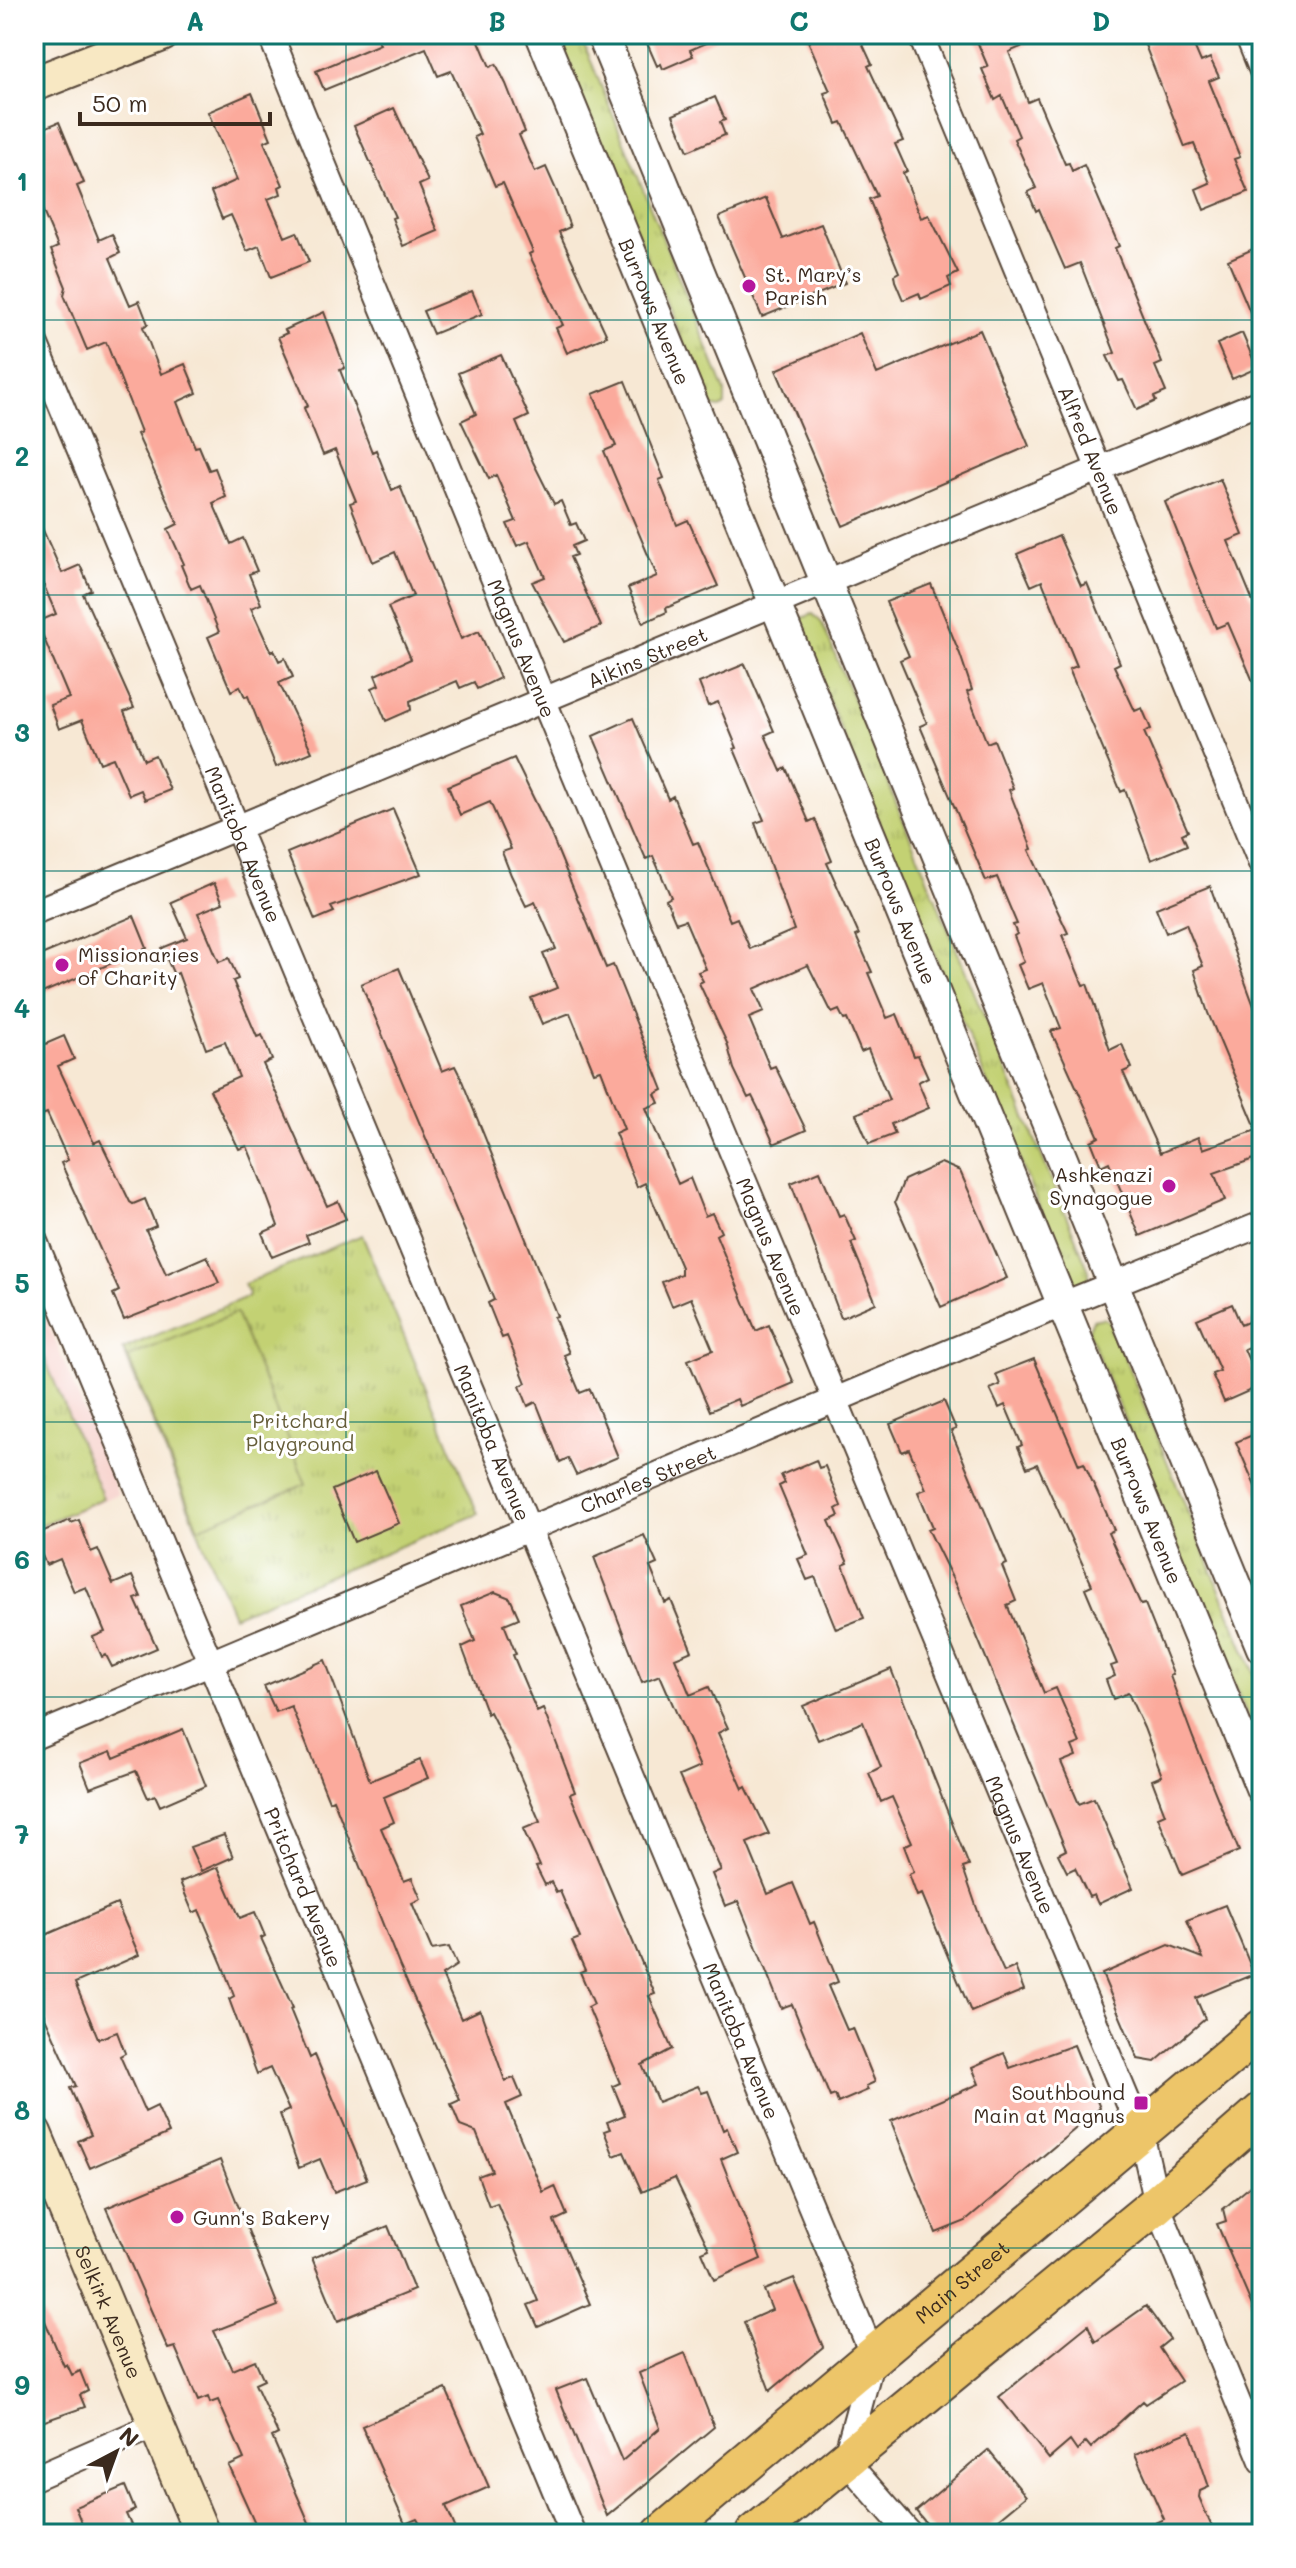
<svg xmlns="http://www.w3.org/2000/svg" width="1296" height="2568" viewBox="0 0 1296 2568" font-family="Mali,sans-serif">
<style>
.built{fill:#f7d0ca}
.grass{fill:url(#grass-tufts);stroke:#7f7e48;stroke-width:2}
.garden{fill:#c3d173;stroke:#7f7e48;stroke-width:2}
.building{fill:#fbaa9c}
.lines{fill:none;stroke-linecap:round;stroke-linejoin:round}
.minor-casing{stroke:#574639;stroke-width:28}
.tertiary-casing{stroke:#574639;stroke-width:34}
.secondary-casing{stroke:#574639;stroke-width:38}
.primary-casing{stroke:#574639;stroke-width:42}
.minor{stroke:#fff;stroke-width:24}
.tertiary{stroke:#fff;stroke-width:30}
.secondary{stroke:#f8e8c3;stroke-width:34}
.primary{stroke:#edc569;stroke-width:38}
.grid{fill:none;stroke:#0f766e;stroke-width:2;stroke-opacity:0.55}
.poi-dot{fill:#b5179e;stroke:#fff;stroke-width:3}
.labels{text-anchor:middle;dominant-baseline:central;stroke-width:6;stroke-linejoin:round;paint-order:stroke}
.poi-label{font-size:20px;fill:#3b2a1e;stroke:#fff;text-anchor:start}
.street-label{font-size:20px;fill:#3b2a1e;stroke:#fff}
.park-label{font-size:20px;fill:#645c38;stroke:#fff}
.neatline{fill:none;stroke:#0f766e;stroke-width:3}
.grid-label{font-size:26px;text-anchor:middle;font-weight:bold;fill:#0f766e}
</style>
<defs>
<pattern id="grass-tufts" width="24" height="20" patternUnits="userSpaceOnUse" patternTransform="scale(2)"><rect width="24" height="20" fill="#c3d173"/><path d="M3 7l-1-3M5 7V3M7 7l1-3M15 17l-1-3M17 17v-4M19 17l1-3" fill="none" stroke="#a8b463"/></pattern>
</defs>
<rect width="100%" height="100%" fill="#fff"/>
<filter id="ink" filterUnits="userSpaceOnUse"><feTurbulence type="fractalNoise" baseFrequency=".0125" numOctaves="2"/><feDisplacementMap in="SourceGraphic" scale="16" xChannelSelector="R" yChannelSelector="G"/><feConvolveMatrix kernelMatrix="1 2 1 2 8 2 1 2 1" color-interpolation-filters="sRGB"/></filter>
<filter id="wash" filterUnits="userSpaceOnUse"><feTurbulence type="fractalNoise" baseFrequency=".006" numOctaves="4" result="noise"/><feDisplacementMap in="SourceGraphic" scale="32" xChannelSelector="R" yChannelSelector="G"/><feGaussianBlur stdDeviation="1.8" result="paint"/><feColorMatrix in="noise" values="0 0 0 0 0 0 0 0 0 0 0 0 0 0 0 0 0 1.4 0 .05"/><feComposite in="paint" operator="in"/></filter>
<g filter="url(#wash)">
<rect width="100%" height="100%" fill="#f7e8d4"/>
<path class="built" d="M34 1290 118 1494 34 1530Z"/>
<path class="grass" d="M555 34H580L725 391V405L720 408 709 406Z
M813 614 822 623 1089 1271V1284L1077 1289 1069 1279 800 631 802 618Z
M362 1235 478 1514 233 1616 123 1349 249 1296 244 1284Z
M1103 1318 1110 1322 1262 1693V1752L1088 1331 1093 1320Z
M34 1333 103 1498 34 1528Z"/>
<path class="garden" d="M236 1313 306 1484 198 1528 128 1357Z"/>
<g id="blocks">
<path class="building" d="M375 34H476L490 67 496 64 506 84 525 132 519 135 535 172 546 167 557 192 570 227 559 232 607 336 567 353 556 328 563 325 529 254 533 252 503 183 495 186 474 137 480 134 451 71 438 76 426 48 324 90 316 71 380 44Z
M643 34H727L690 50 693 56 663 69 661 64 657 66Z
M805 34H858L872 64 868 66 903 141 895 144 907 171 903 173 921 218 929 215 958 273 948 278 951 286 921 299 919 293 903 300 895 281 894 275 899 272 869 199 877 196 842 122 837 124 824 93 830 91Z
M974 34H1051L1009 52 1028 102 1037 98 1065 164 1069 163 1072 171 1084 165 1119 246 1115 248 1162 363 1155 366 1166 392 1154 397 1156 401 1137 410 1123 380 1119 381 1107 356 1115 353 1080 263 1065 269 1039 209 1036 211 1028 192 1036 188 1014 139 1019 136 1002 96 995 100 982 69 988 67Z
M1170 34H1189L1201 62 1210 58 1219 77 1209 81 1240 157 1234 159 1248 192 1204 210 1196 189 1210 183 1194 144 1185 147 1145 45Z
M252 93 271 139 264 142 283 185 279 187 281 194 268 199 285 237 297 232 309 262 271 277 259 246 247 251 231 215 222 219 211 192 237 180 208 112Z
M715 97 725 120 720 122 725 135 688 151 673 115Z
M394 108 428 181 419 185 438 231 403 246 392 218 395 217 354 126Z
M59 122 84 183 77 186 99 240 112 234 120 253 110 258 130 305 139 301 148 324 143 327 161 374 185 364 197 393 177 402 195 447 199 446 209 470 215 468 226 497 213 503 231 544 243 538 257 571 249 574 261 604 251 608 271 652 274 650 279 661 285 658 293 677 279 683 312 752 276 767 248 696 245 697 240 686 231 691 208 637 219 632 200 585 191 589 181 565 184 564 168 529 178 524 137 434 141 432 106 342 87 350 64 295 66 287 51 250 58 247 39 202 34 204V132Z
M766 198 783 239 821 224 845 283 762 317 719 217Z
M1262 245V340L1228 260Z
M472 291 482 314 433 334 423 311Z
M324 312 345 368 340 370 372 452 376 450 392 490 400 486 461 639 479 631 500 678 477 689 474 682 460 688 457 681 410 701 411 710 386 721 372 688 379 685 375 675 411 659 388 607 413 596 395 552 373 562 350 503 356 501 335 450 323 455 304 408 308 406 278 337 287 333 285 330Z
M980 330 1029 446 843 526 776 370 860 333 877 374Z
M1242 333 1257 368 1232 379 1217 344Z
M501 355 529 416 516 422 533 462 554 504 561 501 571 525 576 523 584 541 572 546 576 555 570 557 601 626 564 642 532 582 545 577 529 541 517 546 507 524 516 521 496 475 489 479 461 421 476 414 458 373Z
M625 381 664 478 659 480 677 525 688 520 718 586 666 608 667 612 643 623 628 588 657 576 604 451 616 446 593 394Z
M1220 479 1243 535 1228 541 1262 623V702L1228 623 1216 628 1165 502Z
M34 510 62 573 80 565 91 590 83 594 134 708 124 712 144 760 155 755 170 790 145 800 141 790 129 795 113 758 100 763 82 720 59 729 50 705 69 698 37 622 56 614 34 562Z
M1059 536 1081 586 1087 583 1120 663 1114 666 1135 711 1142 708 1151 729 1144 732 1188 831 1182 834 1187 845 1151 860 1125 790 1121 792 1069 669 1077 666 1042 581 1031 586 1017 554Z
M931 584 960 654 972 690 967 692 987 743 994 740 1013 788 1009 790 1032 849 1029 850 1068 933 1062 935 1083 985 1087 984 1110 1050 1122 1044 1132 1068 1123 1072 1160 1153 1198 1137 1203 1149 1257 1130 1208 1013 1194 970 1203 966 1186 924 1166 933 1156 908 1210 886 1262 1028V1156L1214 1173 1225 1200 1140 1236 1109 1162 1101 1166 1091 1141 1099 1137 1051 1031 1061 1028 1043 983 1028 989 1018 965 1024 962 1014 936 1017 934 1013 925 1017 924 997 877 986 881 920 726 927 723 900 660 909 656 886 602Z
M745 664 774 731 765 735 781 771 786 768 809 822 815 819 832 861 827 863 859 935 856 936 872 972 868 973 887 1018 897 1014 914 1056 918 1055 928 1077 918 1082 929 1108 891 1124 895 1134 869 1144 856 1114 889 1100 868 1049 861 1052 847 1019 844 1020 839 1010 832 1013 808 965 754 989 764 1012 749 1018 770 1068 775 1066 806 1130 774 1144 758 1108 752 1096 748 1098 734 1069 727 1043 699 983 703 981 698 972 706 969 685 920 676 923 666 900 671 897 653 856 646 859 593 736 633 718 668 799 673 796 693 844 698 842 730 921 737 918 750 949 794 930 755 823 764 820 734 749 737 748 718 702 708 706 699 683Z
M514 758 550 832 606 968 613 965 663 1090 655 1094 659 1103 646 1108 678 1184 690 1178 705 1216 712 1213 721 1232 716 1235 756 1331 769 1325 794 1383 740 1406 737 1399 710 1411 688 1360 713 1350 691 1298 672 1306 662 1282 681 1274V1267L645 1183 637 1187 615 1133 624 1129 601 1070 594 1072 570 1013 542 1024 531 998 557 988 543 954 556 949 535 902 526 906 511 875 502 852 511 849 490 802 460 815 448 786Z
M393 809 421 874 331 907 334 912 315 920 287 853Z
M214 883 223 903 198 913 219 962 229 958 238 979 233 981 257 1037 262 1035 272 1060 263 1064 327 1206 338 1201 346 1219 306 1235 309 1242 272 1257 262 1233 278 1226 265 1191 247 1146 239 1149 210 1090 239 1077 225 1042 206 1049 178 973 174 975 162 948 187 938 171 902Z
M134 916 147 948 40 994 34 981V958Z
M399 968 442 1071 455 1066 460 1076 557 1316 554 1317 569 1353 564 1355 580 1393 590 1389 618 1457 576 1475 568 1458 560 1462 536 1402 528 1406 520 1386 526 1383 507 1336 502 1338 488 1303 494 1300 361 984Z
M64 1036 74 1059 58 1066 94 1143 100 1140 130 1202 133 1204 145 1199 156 1226 146 1230 166 1274 207 1256 219 1283 124 1320 113 1294 119 1291 61 1163 68 1160 47 1113 39 1116 34 1105V1049Z
M941 1163 960 1171 1007 1278 941 1307 895 1202 904 1180Z
M820 1171 839 1216 844 1214 856 1241 851 1243 876 1303 841 1318 791 1183Z
M1232 1304 1241 1325 1257 1318 1262 1329V1341L1244 1349 1260 1386 1224 1402 1212 1374 1220 1371 1197 1319Z
M1034 1359 1079 1465 1084 1463 1114 1530 1108 1533 1141 1605 1145 1604 1173 1674 1170 1676 1193 1738 1239 1851 1182 1875 1158 1817 1165 1814 1152 1780 1162 1776 1144 1728 1128 1693 1113 1699 1106 1680 1115 1676 1111 1666 1117 1664 1085 1588 1092 1585 1037 1464 1027 1468 1018 1447 1022 1445 1005 1405 999 1408 990 1389 1000 1385 996 1374Z
M944 1401 956 1429 951 1431 1007 1564 1002 1566 1016 1601 1007 1605 1044 1693 1056 1688 1080 1743 1072 1746 1076 1756 1061 1762 1079 1804 1094 1798 1133 1888 1098 1904 1094 1895 1089 1897 1075 1868 1067 1872 1058 1854 1066 1850 956 1586 928 1529 933 1527 918 1492 926 1489 909 1449 902 1452 890 1424Z
M1262 1431V1502L1236 1442Z
M816 1460 819 1468 825 1466 841 1506 836 1509 839 1516 829 1521 848 1563 843 1565 864 1618 836 1629 815 1577 807 1580 798 1559 808 1555 779 1486 785 1483 781 1475Z
M376 1471 399 1523 354 1542 332 1490Z
M70 1520 71 1523 79 1520 91 1552 98 1549 113 1584 132 1576 141 1597 135 1599 157 1648 112 1667 106 1655 102 1657 93 1637 105 1632 86 1587 74 1592 60 1559 46 1565 34 1535Z
M644 1535 657 1564 650 1567 665 1603 671 1600 692 1651 675 1658 690 1695 709 1687 728 1728 718 1733 743 1789 746 1787 769 1834 747 1843 768 1894 793 1883 810 1924 814 1922 838 1982 828 1986 847 2030 853 2028 875 2082 866 2086 868 2090 838 2103 835 2095 830 2097 792 2004 781 2008 738 1901 725 1906 712 1874 721 1870 679 1776 700 1767 660 1675 642 1682 594 1557Z
M495 1592 510 1598 519 1618 504 1624 516 1654 513 1655 537 1712 543 1709 551 1729 575 1792 570 1794 655 1994 649 1996 672 2049 642 2065 658 2102 698 2086 702 2093 708 2091 723 2130 727 2128 737 2152 721 2159 761 2259 714 2280 702 2252 709 2249 675 2178 642 2192 624 2152 614 2156 604 2131 610 2129 607 2122 625 2115 613 2086 620 2083 588 2007 594 2004 580 1972 585 1970 572 1941 580 1938 560 1891 556 1893 551 1882 545 1885 536 1867 540 1866 523 1829 540 1822 508 1748 490 1712 487 1714 462 1647 475 1641 461 1606Z
M325 1660 370 1781 420 1760 428 1778 384 1797 394 1822 381 1828 404 1881 412 1878 421 1899 412 1903 432 1950 449 1947 457 1965 442 1975 461 2019 480 2010 505 2081 514 2078 522 2097 506 2104 543 2192 555 2186 567 2215 554 2221 590 2304 538 2327 528 2305 538 2301 497 2203 489 2206 478 2176 492 2171 476 2132 460 2126 451 2104 460 2100 400 1967 333 1799 329 1801 291 1706 276 1712 264 1686Z
M891 1669 969 1866 963 1868 982 1923 1004 1972 1015 1967 1024 1990 971 2012 922 1894 917 1896 909 1874 914 1872 904 1846 912 1842 892 1797 881 1802 869 1773 881 1767 863 1722 818 1740 803 1706Z
M183 1729 206 1786 160 1806 155 1795 148 1798 136 1771 90 1788 80 1763 111 1751 114 1758Z
M224 1835 233 1857 201 1871 190 1847Z
M218 1867 240 1918 255 1912 265 1936 261 1938 293 2008 290 2009 310 2058 315 2055 367 2179 334 2192 320 2159 299 2168 280 2114 289 2110 270 2068 257 2074 229 1999 234 1996 222 1964 199 1910 193 1913 180 1882Z
M117 1904 139 1955 75 1983 98 2039 117 2032 125 2053 120 2056 145 2112 157 2106 169 2133 90 2168 78 2141 91 2135 70 2088 76 2086 34 1993V1940Z
M1225 1905 1254 1974 1196 1998 1205 2019 1155 2062 1138 2059 1102 1974 1169 1945 1203 1958 1187 1920Z
M1074 2045 1100 2108 966 2221 936 2233 891 2121 979 2084 972 2067 1004 2053 1010 2068Z
M220 2160 278 2306 214 2331 232 2370 255 2360 264 2380 255 2384 278 2434 272 2437 314 2534H260L229 2466 244 2459 218 2400 210 2403 208 2397 198 2401 175 2347 168 2349 106 2208Z
M1253 2184 1262 2204V2329L1217 2224 1226 2221 1223 2209Z
M388 2226 414 2290 338 2321 312 2258Z
M794 2278 823 2347 770 2391 744 2322 772 2310 764 2290Z
M34 2295 64 2366 67 2364 72 2375 80 2371 88 2391 80 2395 85 2407 39 2423 34 2410Z
M1146 2306 1170 2339 1159 2348 1181 2381 1146 2404 1143 2401 1091 2448 1086 2442 1077 2451 1070 2441 1049 2459 999 2397 1088 2325 1095 2342Z
M685 2353 714 2427 607 2516 556 2390 587 2378 622 2461 660 2428 639 2373Z
M446 2389 489 2487 446 2506 458 2534H426L417 2519 405 2524 362 2426Z
M1190 2431 1209 2487 1200 2491 1199 2497 1215 2534H1130L1164 2519 1135 2454Z
M988 2450 1026 2496 980 2534H935L916 2511Z
M125 2486 135 2510 126 2514 135 2534H86L75 2507Z"/>
</g>
</g>
<g filter="url(#ink)">
<use href="#blocks" fill-opacity="0" stroke="#574639" stroke-width="2"/>
<g class="lines">
<defs>
<g id="minor">
<path id="s1" d="M270 34 543 699 1141 2133 1157 2204 1262 2461"/>
<path id="s2" d="M920 34 1262 866"/>
<path d="M1247 34 1262 71"/>
<path id="s3" d="M34 340 873 2356 845 2460 910 2534"/>
<path id="s4" d="M34 912 1262 401"/>
<path id="s5" d="M34 1239 573 2534"/>
<path id="s6" d="M34 1737 1061 1305 1262 1224"/>
<path d="M34 2478 155 2425"/>
</g>
<g id="tertiary">
<path id="s7" d="M541 34 1262 1790"/>
<path d="M602 34 1262 1648"/>
</g>
<g id="secondary">
<path d="M34 84 162 34"/>
<path id="s8" d="M34 2133 202 2534"/>
</g>
<g id="primary">
<path id="s9" d="M662 2534 1262 2029"/>
<path d="M755 2534 1157 2204 1262 2112"/>
</g>
</defs>
<use href="#minor" class="minor-casing"/>
<use href="#tertiary" class="tertiary-casing"/>
<use href="#secondary" class="secondary-casing"/>
<use href="#primary" class="primary-casing"/>
<use href="#minor" class="minor"/>
<use href="#tertiary" class="tertiary"/>
<use href="#secondary" class="secondary"/>
<use href="#primary" class="primary"/>
</g>
</g>
<path class="grid" d="M346 34V2534M648 34V2534M950 34V2534M34 320H1262M34 595H1262M34 871H1262M34 1146H1262M34 1422H1262M34 1697H1262M34 1973H1262M34 2248H1262"/>
<g class="poi-dot">
<circle cx="749" cy="286" r="8"/>
<circle cx="62" cy="965" r="8"/>
<circle cx="1169" cy="1186" r="8"/>
<rect x="1133" y="2095" width="16" height="16" rx="4"/>
<circle cx="177" cy="2217" r="8"/>
</g>
<g class="labels">
<g class="poi-label">
<text x="765" y="274">St. Mary’s<tspan x="765" dy="23">Parish</tspan></text>
<text x="78" y="954">Missionaries<tspan x="78" dy="23">of Charity</tspan></text>
<text x="1153" y="1174" text-anchor="end">Ashkenazi<tspan x="1153" dy="23">Synagogue</tspan></text>
<text x="1125" y="2092" text-anchor="end">Southbound<tspan x="1125" dy="23">Main at Magnus</tspan></text>
<text x="193" y="2217">Gunn's Bakery</text>
</g>
<g class="street-label">
<text stroke="none"><textPath href="#s7" startOffset="300">Burrows Avenue</textPath></text>
<text stroke="none"><textPath href="#s2" startOffset="450">Alfred Avenue</textPath></text>
<text stroke="none"><textPath href="#s1" startOffset="664">Magnus Avenue</textPath></text>
<text stroke="none"><textPath href="#s4" startOffset="664">Aikins Street</textPath></text>
<text stroke="none"><textPath href="#s3" startOffset="546">Manitoba Avenue</textPath></text>
<text stroke="none"><textPath href="#s7" startOffset="948">Burrows Avenue</textPath></text>
<text stroke="none"><textPath href="#s1" startOffset="1312">Magnus Avenue</textPath></text>
<text stroke="none"><textPath href="#s3" startOffset="1194">Manitoba Avenue</textPath></text>
<text stroke="none"><textPath href="#s6" startOffset="666">Charles Street</textPath></text>
<text stroke="none"><textPath href="#s7" startOffset="1596">Burrows Avenue</textPath></text>
<text stroke="none"><textPath href="#s1" startOffset="1960">Magnus Avenue</textPath></text>
<text stroke="none"><textPath href="#s5" startOffset="702">Pritchard Avenue</textPath></text>
<text stroke="none"><textPath href="#s3" startOffset="1842">Manitoba Avenue</textPath></text>
<text stroke="none"><textPath href="#s9" startOffset="392">Main Street</textPath></text>
<text stroke="none"><textPath href="#s8" startOffset="194">Selkirk Avenue</textPath></text>
</g>
<g class="park-label">
<text x="300" y="1420">Pritchard<tspan x="300" dy="23">Playground</tspan></text>
</g>
</g>
<rect width="1296" height="2568" fill="none" stroke="#fff" stroke-width="88"/>
<g transform="translate(116 2452) rotate(41)" stroke="#ffffff" stroke-width="6" paint-order="stroke">
<path d="M0-6L14 30L0 20L-14 30Z" fill="#3b2a1e"/>
<text y="-12" font-size="22" font-weight="bold" text-anchor="middle" fill="#3b2a1e">N</text>
</g>
<path d="M80 112v12h190v-12" fill="none" stroke="#3b2a1e" stroke-width="4"/>
<text x="92" y="112" font-size="24" fill="#3b2a1e" stroke="#ffffff" stroke-width="6" paint-order="stroke">50 m</text>
<rect x="44" y="44" width="1208" height="2480" class="neatline"/>
<g class="grid-label">
<text x="195" y="31">A</text>
<text x="497" y="31">B</text>
<text x="799" y="31">C</text>
<text x="1101" y="31">D</text>
<text x="22" y="191">1</text>
<text x="22" y="466">2</text>
<text x="22" y="742">3</text>
<text x="22" y="1018">4</text>
<text x="22" y="1293">5</text>
<text x="22" y="1569">6</text>
<text x="22" y="1844">7</text>
<text x="22" y="2120">8</text>
<text x="22" y="2395">9</text>
</g>
</svg>
